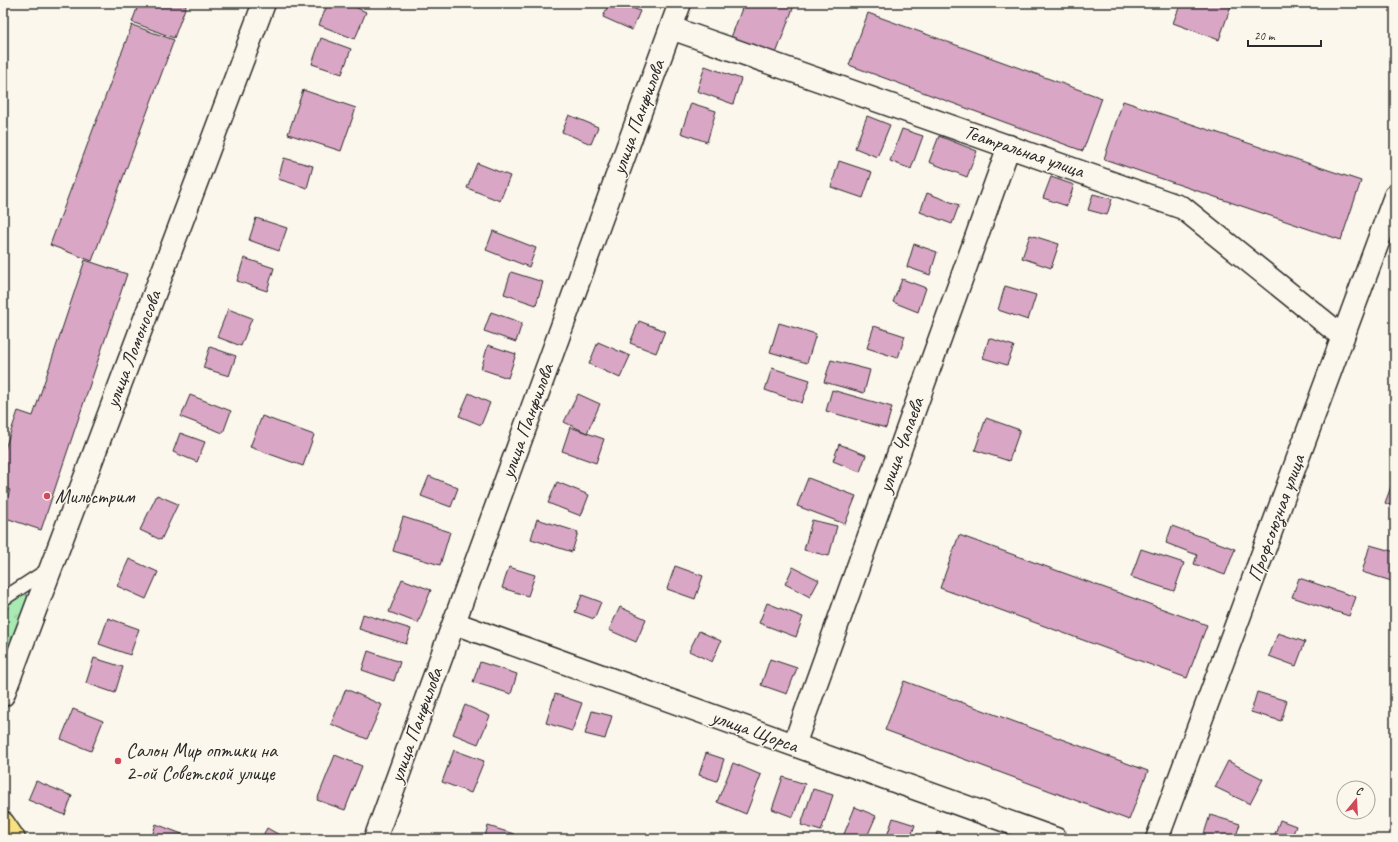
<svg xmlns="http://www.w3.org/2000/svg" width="1398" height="842" viewBox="0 0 1398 842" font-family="Caveat,sans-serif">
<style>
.grass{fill:url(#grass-tufts);stroke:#6a8a6e}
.building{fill:#d9a7c5;stroke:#2b2b2b}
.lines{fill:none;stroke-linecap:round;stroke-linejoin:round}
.service-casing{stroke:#2b2b2b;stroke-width:16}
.minor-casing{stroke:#2b2b2b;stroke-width:25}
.tertiary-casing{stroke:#2b2b2b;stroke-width:25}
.primary-casing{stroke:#2b2b2b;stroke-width:25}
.service{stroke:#fbf7ec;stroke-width:13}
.minor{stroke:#fbf7ec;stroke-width:22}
.tertiary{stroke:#fbf7ec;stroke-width:22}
.primary{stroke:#f8e181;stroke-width:22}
.poi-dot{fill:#d1495b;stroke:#fbf7ec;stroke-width:1.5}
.labels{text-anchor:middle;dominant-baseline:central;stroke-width:3;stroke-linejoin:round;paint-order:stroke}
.street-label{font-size:20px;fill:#2b2b2b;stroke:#fbf7ec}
.poi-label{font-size:20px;fill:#2b2b2b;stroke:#fbf7ec;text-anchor:start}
</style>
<defs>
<pattern id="grass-tufts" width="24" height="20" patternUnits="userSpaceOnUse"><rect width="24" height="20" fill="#a9eab2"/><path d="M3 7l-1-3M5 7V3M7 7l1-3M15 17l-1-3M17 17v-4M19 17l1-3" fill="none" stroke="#92c999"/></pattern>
</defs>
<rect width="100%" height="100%" fill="#fbf7ec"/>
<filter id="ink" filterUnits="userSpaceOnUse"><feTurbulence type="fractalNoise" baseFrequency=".025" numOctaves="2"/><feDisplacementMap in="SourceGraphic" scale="8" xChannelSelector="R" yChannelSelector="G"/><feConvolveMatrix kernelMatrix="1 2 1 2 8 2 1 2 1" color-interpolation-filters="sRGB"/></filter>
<g filter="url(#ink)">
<path class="grass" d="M18 594 26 595 31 600 3 672V617L10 604Z"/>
<path class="building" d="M139 3H187L174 38 132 22Z
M328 3H346L366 12 355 39 319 25Z
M609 3H620L640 11 632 30 603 17Z
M744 3H795L774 59 729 43Z
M1181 3H1232L1219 40 1173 23Z
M868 13 1102 98 1083 151 849 65Z
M132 25 174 40 92 261 50 245Z
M321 38 351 49 342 74 312 64Z
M705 66 741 79 733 104 697 91Z
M303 90 356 108 341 151 288 134Z
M1123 101 1361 181 1341 240 1104 159Z
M691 103 716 111 707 142 681 133Z
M569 115 598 127 591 144 562 132Z
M867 116 890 125 877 157 855 148Z
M902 129 923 136 911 169 890 161Z
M939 136 977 151 967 177 929 162Z
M284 158 313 166 307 188 278 179Z
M839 161 872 172 863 198 831 187Z
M477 163 510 176 500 201 467 188Z
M1051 177 1074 185 1067 206 1043 198Z
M927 193 959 205 952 224 920 212Z
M1093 194 1112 199 1107 215 1088 210Z
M256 218 287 228 279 251 249 240Z
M493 231 536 248 529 267 486 250Z
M1030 235 1059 244 1051 268 1022 258Z
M914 244 937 252 930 275 907 267Z
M244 258 274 268 267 291 237 281Z
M85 260 127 274 41 530 3 517V510L10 490 3 488V454L18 411 33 416Z
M511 272 543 282 536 305 504 294Z
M902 279 926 288 918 312 893 302Z
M1005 286 1036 295 1028 320 998 310Z
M228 309 252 318 241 346 217 337Z
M491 312 522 323 516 342 484 331Z
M639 321 665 331 656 353 630 343Z
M779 323 816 334 807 363 770 352Z
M874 326 905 336 898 358 867 348Z
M989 338 1014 346 1007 365 983 358Z
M598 342 630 356 620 378 589 364Z
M488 345 516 354 508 378 481 369Z
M210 347 236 356 229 376 203 368Z
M831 360 870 370 864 393 824 382Z
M772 368 810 380 802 403 765 390Z
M832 390 892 407 886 428 826 411Z
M469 393 490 403 481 425 459 416Z
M578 394 600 404 587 433 564 422Z
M190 395 231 411 223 433 181 417Z
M262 416 314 435 303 466 250 447Z
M986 418 1020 430 1009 461 975 450Z
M570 427 604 439 596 463 562 451Z
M180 433 205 442 197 462 173 452Z
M839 444 866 455 860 472 833 461Z
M429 476 458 488 451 507 421 496Z
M1395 476V507L1385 503Z
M808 478 856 496 845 524 797 506Z
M557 482 589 495 581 516 548 503Z
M157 495 178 504 161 540 140 530Z
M403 517 450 532 440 565 393 551Z
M537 519 578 532 572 552 531 539Z
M812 520 837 526 829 556 804 550Z
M1172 526 1235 549 1225 575 1194 564 1197 555 1166 543Z
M959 535 1207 625 1187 678 940 588Z
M1370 545 1395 552V582L1362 572Z
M1141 549 1184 563 1174 591 1131 577Z
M129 559 158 572 146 599 117 586Z
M675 566 703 576 695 599 667 589Z
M509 567 535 575 528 596 502 588Z
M793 567 819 580 810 597 785 584Z
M1299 578 1356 597 1349 616 1292 597Z
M402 579 431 590 418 623 389 612Z
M582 595 601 602 594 619 575 612Z
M767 603 803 617 796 637 759 623Z
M620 607 646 619 636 642 609 630Z
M363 614 411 629 406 644 359 629Z
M108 618 139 629 130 655 99 644Z
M699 631 721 641 712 662 689 651Z
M1278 633 1305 642 1296 666 1269 656Z
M368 651 400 662 394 681 362 670Z
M94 658 123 667 115 693 86 683Z
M770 659 797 668 787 694 761 685Z
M480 662 517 674 511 694 473 682Z
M904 681 1148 771 1129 820 885 730Z
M346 689 382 705 367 739 331 724Z
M1257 692 1287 701 1281 721 1251 712Z
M555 694 582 703 572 731 546 723Z
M465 705 490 716 478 744 453 734Z
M73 709 103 721 91 751 61 739Z
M592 711 612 716 605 739 585 734Z
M454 750 484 761 471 793 442 782Z
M706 753 724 759 717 781 699 775Z
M335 755 362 766 345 810 317 800Z
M1228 761 1263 779 1250 804 1215 787Z
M733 763 761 775 746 814 717 802Z
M783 777 805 784 793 817 772 809Z
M36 781 72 796 65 815 28 800Z
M813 789 833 795 821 831 801 825Z
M855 807 876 816 866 839H842Z
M1210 815 1240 824 1235 839H1208L1203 837Z
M893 818 915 825 910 839H886Z
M1280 820 1296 826 1291 839H1273Z
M156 824 182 834 180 839H151Z
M488 826 514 834 512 839H484Z
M267 828 283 837 282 839H261Z
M937 832 963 839H935Z"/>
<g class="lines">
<defs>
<path id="service" d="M3 599 49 569"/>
<path id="minor" d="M671 28 1183 208 1343 337
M454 623 1056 839
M794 745 1009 146
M375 839 680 3
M1157 839 1395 196"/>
<path id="tertiary" d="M3 695 264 3"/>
<path id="primary" d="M3 823 14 839"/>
</defs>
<use href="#service" class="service-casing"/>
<use href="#minor" class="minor-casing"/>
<use href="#tertiary" class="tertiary-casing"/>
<use href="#primary" class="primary-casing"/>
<use href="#service" class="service"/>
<use href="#minor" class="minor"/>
<use href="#tertiary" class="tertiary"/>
<use href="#primary" class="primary"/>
</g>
</g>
<g class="poi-dot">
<circle cx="47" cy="496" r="4"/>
<circle cx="118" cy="761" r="4"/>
</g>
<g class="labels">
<g class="street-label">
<text transform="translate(638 117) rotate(-70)">улица Панфилова</text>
<text transform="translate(1024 151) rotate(19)">Театральная улица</text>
<text transform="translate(133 349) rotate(-69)">улица Ломоносова</text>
<text transform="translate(527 421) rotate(-70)">улица Панфилова</text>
<text transform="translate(901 445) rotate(-70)">улица Чапаева</text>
<text transform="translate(1276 518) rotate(-70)">Профсоюзная улица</text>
<text transform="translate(416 725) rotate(-70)">улица Панфилова</text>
<text transform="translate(755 731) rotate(20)">улица Щорса</text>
</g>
<g class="poi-label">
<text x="55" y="496">Мильстрим</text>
<text x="126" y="750">Салон Мир оптики на<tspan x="126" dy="23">2-ой Советской улице</tspan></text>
</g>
</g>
<rect width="1398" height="842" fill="none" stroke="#fbf7ec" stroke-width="16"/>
<rect x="8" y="8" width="1382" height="826" fill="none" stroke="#2b2b2b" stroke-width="1.5" filter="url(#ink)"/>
<g transform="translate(1356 800) rotate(18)"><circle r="19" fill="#fbf7ec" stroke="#a8a59f"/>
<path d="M0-3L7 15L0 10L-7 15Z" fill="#d1495b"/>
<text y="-6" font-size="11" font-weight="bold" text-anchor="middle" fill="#2b2b2b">С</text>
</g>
<path d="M1248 40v6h73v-6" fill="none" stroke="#2b2b2b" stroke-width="2"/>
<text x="1254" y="40" font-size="12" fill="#2b2b2b" stroke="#fbf7ec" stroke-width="3" paint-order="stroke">20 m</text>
</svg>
